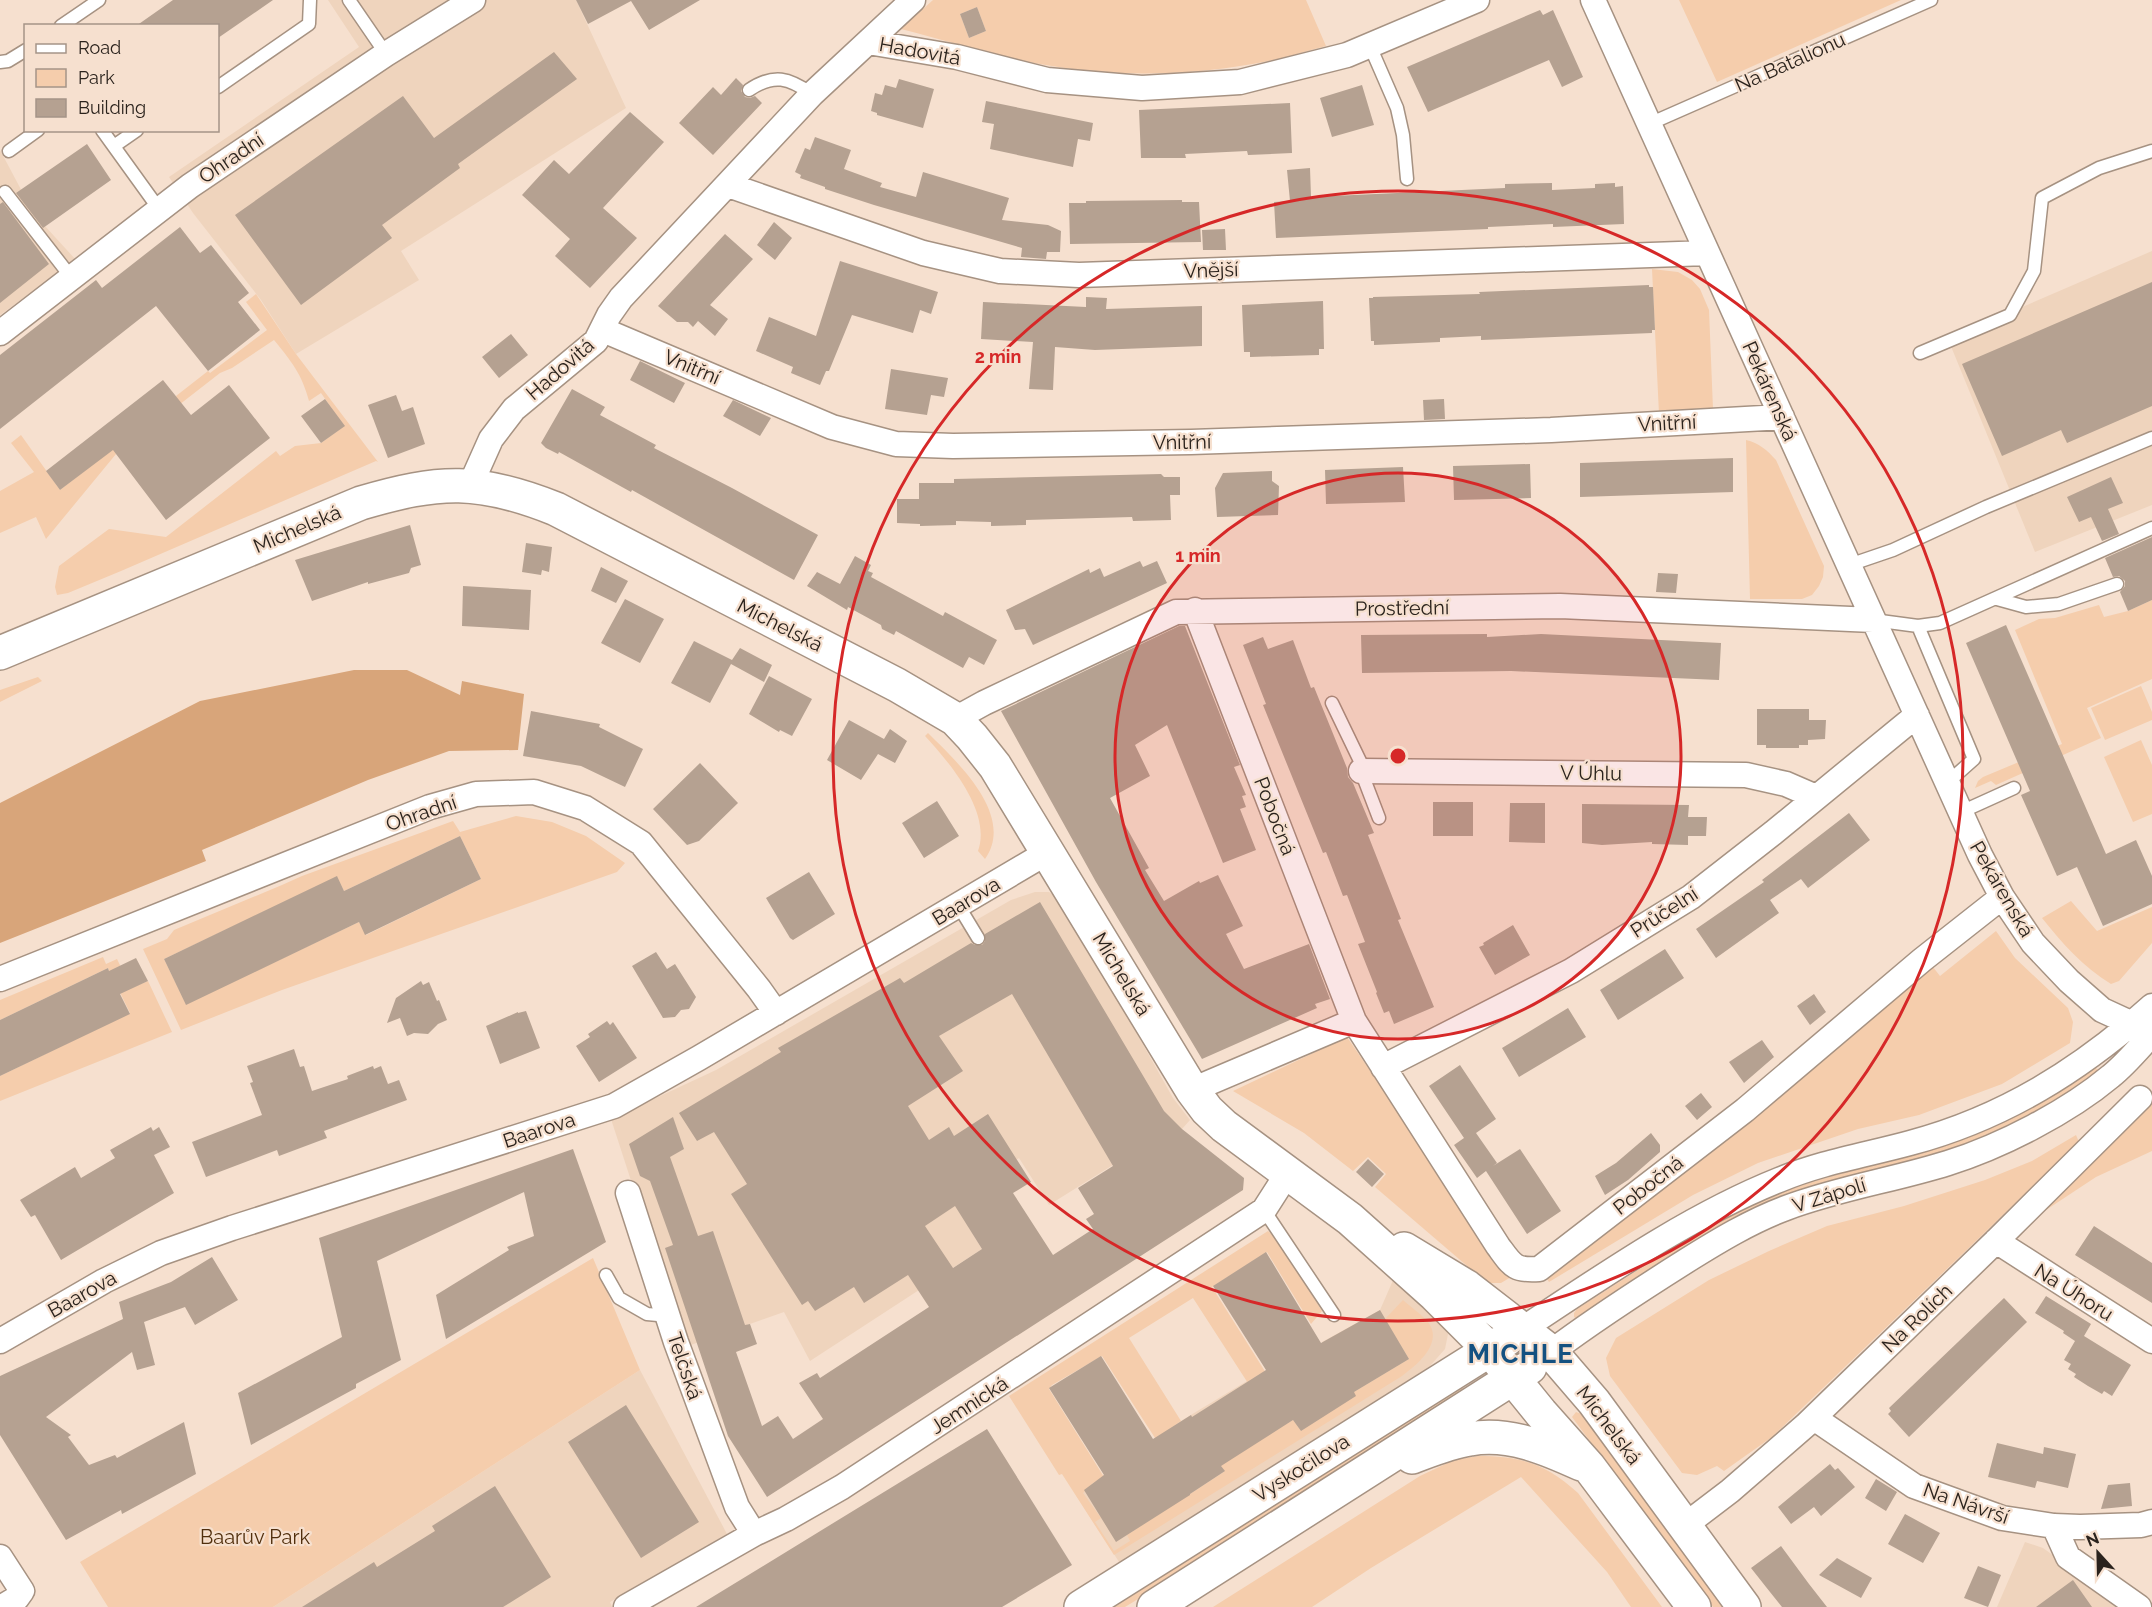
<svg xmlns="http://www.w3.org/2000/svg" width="2152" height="1607" viewBox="0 0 2152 1607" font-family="Raleway,sans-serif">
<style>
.built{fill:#efd4bd}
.green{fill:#f5cdac;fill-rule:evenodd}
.forest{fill:#d8a57a}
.building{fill:#b5a191;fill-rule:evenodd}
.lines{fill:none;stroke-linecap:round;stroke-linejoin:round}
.lane-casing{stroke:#a69282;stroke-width:15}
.street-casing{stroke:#a69282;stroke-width:27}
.secondary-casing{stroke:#a69282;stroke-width:36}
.lane{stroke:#fff;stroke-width:12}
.street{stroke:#fff;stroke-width:24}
.secondary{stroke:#fff;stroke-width:33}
.ring{fill:none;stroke:#d62828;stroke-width:3}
.labels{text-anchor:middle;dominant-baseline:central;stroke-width:4.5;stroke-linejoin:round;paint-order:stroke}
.street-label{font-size:20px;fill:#2b231d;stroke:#f6e0cf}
.park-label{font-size:20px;fill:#512f0d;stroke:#f6e0cf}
.district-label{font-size:26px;font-weight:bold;letter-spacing:1.5px;fill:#145181;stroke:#f6e0cf}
.centre{fill:#d62828;stroke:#f6e0cf;stroke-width:3}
.ring-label{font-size:18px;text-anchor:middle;font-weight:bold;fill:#d62828;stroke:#f6e0cf;stroke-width:4.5;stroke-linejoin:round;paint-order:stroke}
</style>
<rect width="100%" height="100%" fill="#f6e0cf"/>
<path class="built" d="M328 0H576L626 108 401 251 419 280 296 354 261 300 193 213 169 177 359 47Z
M0 150 34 214 76 260 0 315Z
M2152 251V505L2035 552 1948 339Z
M1035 892H1049L1063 902 1173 1098 1190 1120 1182 1129 1129 1155 1049 1205 1019 1158 952 1200 982 1249 810 1361 784 1312 685 1347 611 1119 716 1070 1011 900Z
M1394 1278 1442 1320 1448 1334 1445 1349 1422 1375 1121 1565 1076 1495 1171 1427 1247 1381 1255 1394 1334 1360 1322 1342 1380 1310Z
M640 1370 727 1534 610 1602 612 1607H273Z
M2025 1542 2043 1548 2125 1607H1997Z"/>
<path class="green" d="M933 0H1306L1326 46C1307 51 1288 57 1269 61 1199 75 1123 78 1052 66 1001 58 951 42 901 29ZM977 7 986 31 969 38 960 14Z
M1679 0H1901L1717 82Z
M1652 269 1678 272 1692 280 1700 289 1709 310 1713 409 1659 414Z
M256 294 296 354 378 462 376 461 121 571 68 593 57 595 55 587 59 566 109 529 166 537 276 451 280 456 295 446 321 443 344 426 321 393 309 401C302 374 291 361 274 340L232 368 220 373 116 454 46 539 36 517 0 533V491L34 472 11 443 21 435 60 490 177 398 176 396 208 371 210 373 267 330 246 302Z
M1746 440C1759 443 1767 450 1776 460L1824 566 1823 577 1819 586 1812 595 1802 599H1750Z
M2152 600V679L2087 708 2101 738 1996 785 1991 781 1975 788 1978 781 1983 777 2062 744 2015 630 2039 619 2055 618 2099 605 2104 617 2128 611Z
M38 677 42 681 0 702V690Z
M2141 686 2152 712V720L2105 740 2091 708Z
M928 733C956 761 1016 815 985 859L978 851C992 812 949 762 925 736Z
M2141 740 2152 765V814L2133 822 2104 757Z
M516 816 552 822 586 836 625 863 617 872 282 990 181 1030 143 949 167 939 174 930 282 885 302 876 453 821 460 832ZM460 836 481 879 366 935 359 922 186 1004 164 959 337 877 344 891Z
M2071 901 2097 931 2152 907V943L2119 981 2111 984C2083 967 2062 943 2042 918Z
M1996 931 2015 958 2068 1008 2073 1022 2070 1043 2002 1084 1919 1115 1858 1129 1758 1163 1693 1195 1549 1282 1544 1274 1929 962 1940 976Z
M103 957 106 964 117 959 131 988 148 981 172 1032 0 1101V1076L130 1013 108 968 0 1020V1000Z
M1347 1037 1511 1277 1501 1283H1487L1375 1187 1386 1174 1368 1157 1353 1171 1304 1133 1233 1091Z
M2095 1067 2100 1072 2071 1095 1967 1149 1837 1185 1577 1319 1574 1317V1313L1577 1309C1644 1267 1710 1220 1783 1192 1842 1170 1904 1160 1963 1139 2011 1122 2053 1095 2095 1067Z
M2152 1098V1151L2096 1177 2043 1212 2109 1147Z
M2076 1135 2079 1142 1772 1437 1724 1471 1717 1466 1697 1475 1682 1473 1610 1376 1606 1358 1616 1338 1709 1280 1769 1251 1827 1226 1904 1206 1985 1180 2032 1161Z
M1268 1231 1277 1239 1322 1311 1311 1324 1267 1252 1212 1287 1266 1373 1255 1394 1193 1298 1129 1338 1181 1421 1171 1428 1180 1441H1157L1102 1356 1052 1385 1049 1389 1104 1477 1093 1483 1083 1493 1101 1518 1095 1522 1114 1551 1130 1541 1127 1535 1224 1472 1220 1464 1293 1420 1301 1431 1354 1392 1409 1359 1385 1319 1403 1300C1411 1307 1421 1314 1428 1322 1444 1343 1417 1365 1402 1376L1114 1555 1062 1474 1059 1475 1009 1396Z
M593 1258 640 1370 273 1607H108L80 1562Z
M1460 1384 1466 1391 1156 1588 1125 1607H1105Z
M1576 1412 1582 1414 1725 1607H1713L1572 1417Z
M1478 1456C1521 1456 1546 1464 1578 1493L1662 1607H1631L1607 1572 1521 1477 1371 1568 1312 1607H1213L1420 1476 1454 1460Z"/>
<path class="forest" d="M354 670H407L460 695 462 681 524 694 518 750 449 751 368 780 202 850 206 861 0 943V803L200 701Z"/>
<path class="building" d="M173 0H273L218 38V26H136Z
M576 0H700L649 30 631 1 588 24Z
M977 7 986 31 969 38 960 14Z
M1540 10 1543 15 1553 10 1583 77 1562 87 1549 60 1428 112 1407 67Z
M554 52 577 79 458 164 460 168 382 225 392 238 301 305 235 215 403 96 434 138Z
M736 78 743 85 741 91 745 97 750 98 755 96 762 103 713 155 679 123 713 87 721 95Z
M899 79 934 89 923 128 877 115V113L871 111 875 93 882 95 885 85 896 88Z
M1362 85 1374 125 1332 137 1320 98Z
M986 101 1093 123 1090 141 1078 139 1073 167 990 149 994 124 982 122Z
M1290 103 1292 153 1248 155 1247 151 1185 154 1186 158H1141L1139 110Z
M630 112 664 142 603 208 637 238 590 288 555 256 570 239 522 195 554 160 569 174Z
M815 137 851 150 844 169 882 183 880 187 916 197 923 172 1009 198 1002 220 1048 225 1061 231 1060 252H1047L1046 259 1021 257 1022 248 874 205 825 189V187L800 178 801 175 795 172 805 148 810 150Z
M87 144 111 180 43 228 16 193Z
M1310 168 1311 197 1505 188V184L1552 183V190L1595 188V184L1615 183V187L1623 186 1624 224 1553 227V224L1488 227V229L1276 238 1274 202 1290 201 1287 170Z
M1182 200V202H1199L1201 242 1070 244 1069 203H1086V201Z
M3 202 49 264 0 303V204Z
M774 222 792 238 775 260 757 245Z
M180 227 200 253 211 245 249 293 238 302 260 330 208 371 156 306 0 429V355L96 280 102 288Z
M1225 229 1226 250H1203L1202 230Z
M725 234 753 259 710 305 728 319 715 336 698 321 693 327 688 322H677L658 306Z
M840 261 938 292 931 314 920 310 913 333 852 315 829 371H826L820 385 791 373 793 367 756 351 769 317 816 336Z
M2152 282V406L2067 443 2061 430 2002 456 1962 364Z
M1649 285V287H1653L1655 330H1652V333L1481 340V336L1440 338V342L1374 345V341H1371L1369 298H1373V297L1480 294 1479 292Z
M1086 297 1107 298 1106 309 1202 306V346L1095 350 1055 347 1053 390 1029 389 1033 342 981 339 983 302 1086 307Z
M1323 301 1324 349H1319V355L1250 357V352H1244L1242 305Z
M511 334 528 355 499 378 482 357Z
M640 361 685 383 674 403 630 380Z
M891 369 948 378 944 397 931 395 927 415 885 409Z
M163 380 191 415 229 385 270 438 166 520 113 450 60 490 46 471Z
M572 389 605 407 600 415 656 445 654 448 732 488 818 535 794 580 632 490 631 492 559 452 558 454 546 448 541 443Z
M396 395 402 411 413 407 425 444 388 458 368 405Z
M325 399 345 426 321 443 301 416Z
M1444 399 1445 419 1424 420 1423 400Z
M733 400 771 418 760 436 723 416Z
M1733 458V492L1580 497V463Z
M1530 464 1531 498 1454 500 1453 466Z
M1403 467 1405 502 1326 504 1325 470Z
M1272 471V481L1279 486 1278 515 1217 517 1215 488 1223 473Z
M1161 474 1164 477H1180V495H1170L1171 520 1133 521 1132 517 1026 520V525L991 526V522L956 521V525L920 526V524L897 523V499H919V483H954V479Z
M2111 477 2123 503 2108 509 2119 534 2102 541 2091 517 2079 522 2067 497Z
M410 525 421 565 411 568 409 573 368 584V582L312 601 295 560Z
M2152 537V600L2128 611 2120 592 2125 586V581L2119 576 2113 577 2105 558Z
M526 543 552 547 549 572 542 570 541 575 522 572Z
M855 556 871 565 868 571 873 573 871 577 943 616 945 612 997 640 984 665 969 657 963 668 896 631 894 635 882 629 881 625 848 607 847 610 807 586 817 572 840 584Z
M1140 561 1143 567 1157 561 1167 583 1033 645 1025 629 1015 630 1006 610 1089 569 1090 573 1100 568 1104 577Z
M601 567 628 581 616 603 591 591Z
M1658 573 1678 574 1676 593 1656 592Z
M463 586 531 590 529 630 462 626Z
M625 599 664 619 640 663 601 643Z
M2006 625 2106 854 2136 840 2152 876V904L2103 926 2077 867 2057 876 2021 795 2030 791 1966 643Z
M1179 626H1185L1240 765 1234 767 1246 795 1242 796 1246 807 1240 809 1256 850 1223 863 1167 725 1135 745 1150 776 1110 798 1149 868 1145 870 1164 901 1199 881 1200 883 1218 875 1243 926 1226 934 1244 969 1309 944 1330 999 1315 1004 1317 1008 1202 1059 1096 882 1001 711Z
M1487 634V637L1541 634 1721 643 1719 680 1511 671 1362 673 1361 635Z
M1263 637 1268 649 1293 640 1311 688 1314 687 1347 768 1348 777 1353 783 1374 833 1368 835 1401 919 1398 920 1434 1007 1394 1024 1389 1011 1384 1013 1376 993 1377 992 1358 944 1365 942 1347 895 1343 896 1326 852 1323 853 1263 705 1266 704 1243 645Z
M694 641 732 660 740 648 772 665 764 682 731 664 710 703 671 683Z
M769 676 812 699 792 736 780 730 779 732 749 714Z
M1757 709H1809V720H1826L1825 739 1808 740V745H1799V748H1766V745H1757Z
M531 711 600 724 599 727 643 749 625 787 581 766 523 756Z
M849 720 884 739 890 729 907 741 895 763 878 754 861 780 827 760Z
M700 763 738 803 699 841 687 845 653 809Z
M937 801 959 836 924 858 902 823Z
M1433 802H1473V836H1433Z
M1510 803H1545V843L1509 842Z
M1582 804 1689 805 1688 817H1707L1706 836H1688V845L1652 844V842L1602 845 1582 843Z
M1849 813 1870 840 1808 888 1801 879 1770 900 1779 913 1716 958 1696 929 1764 882 1762 880Z
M460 836 481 879 365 935 359 922 186 1005 164 959 337 876 344 891Z
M809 872 835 914 793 940 790 938 766 898Z
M1040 902 1164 1111 1182 1129 1244 1178 1243 1190 767 1497 728 1436 665 1248 673 1245 650 1181 640 1176 629 1144 673 1117 684 1149 670 1157 698 1236 713 1231 745 1325 750 1324 757 1344 736 1352 762 1426 778 1416 793 1439 823 1419 799 1383 817 1373 820 1378 929 1307 908 1275 864 1303 854 1287 815 1311 808 1301 802 1305 731 1194 747 1184 714 1132 697 1141 679 1113 781 1052 778 1048 900 978 904 983 971 943 975 945H982L985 941V934ZM1012 994 1113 1166 1078 1188 1094 1214 1086 1219 1093 1229 1053 1255 1013 1193 1031 1182 988 1114 954 1136 949 1127 929 1140 908 1106 963 1071 939 1036ZM955 1206 982 1249 953 1268 925 1226Z
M1513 925 1530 955 1495 975 1479 947 1484 945 1483 943Z
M1665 949 1684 978 1618 1020 1600 990Z
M656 952 667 969 675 964 696 997 689 1009 681 1010 675 1017 663 1018 632 966Z
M136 958 148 981 120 994 130 1014 0 1076V1020L108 968 109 971Z
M421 981 423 985 429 982 437 1001 439 1000 447 1020 438 1024 428 1034 414 1033 407 1036 400 1018 387 1023 396 998Z
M1814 994 1826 1012 1810 1025 1797 1006Z
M1568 1008 1586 1037 1519 1077 1502 1048Z
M526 1011 540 1048 500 1064 486 1026 518 1012V1013Z
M607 1021 610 1025 613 1022 637 1058 599 1082 576 1046 590 1037 588 1034Z
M1762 1040 1774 1057 1744 1083 1729 1062Z
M294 1049 300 1067 304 1066 312 1091 348 1079 347 1076 373 1066 374 1069 381 1066 388 1084 399 1080 407 1100 324 1131 327 1138 279 1156 277 1150 206 1177 192 1142 262 1115 250 1083 253 1082 247 1066Z
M1460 1065 1496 1119 1476 1133 1497 1163 1493 1166 1520 1149 1561 1211 1527 1234 1486 1171 1477 1178 1454 1145 1464 1138 1429 1086Z
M1701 1093 1712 1107 1697 1120 1685 1106Z
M151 1127 153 1131 159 1127 170 1147 154 1155 174 1193 61 1260 35 1215 31 1217 20 1200 75 1167 81 1178 115 1158 110 1150Z
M1651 1133 1660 1145V1152L1628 1180 1605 1195 1595 1176 1616 1163Z
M573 1149 606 1242 446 1339 436 1295 509 1250 507 1247 534 1236 524 1192 377 1261 401 1360 356 1384V1388L251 1445 238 1393 342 1337 319 1238Z
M1368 1159 1384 1174 1372 1187 1356 1172Z
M2094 1226 2152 1263V1303L2075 1255Z
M1266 1252 1321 1343 1380 1310 1409 1359 1354 1392 1356 1396 1301 1431 1293 1420 1221 1466 1225 1471 1190 1494V1495L1116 1542 1084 1490 1104 1475 1049 1388 1101 1356 1153 1439 1191 1415 1192 1417 1266 1370 1213 1286Z
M212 1257 238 1300 195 1325 185 1307 144 1322 155 1365 137 1370 132 1352 46 1417 71 1435 68 1437 89 1465 115 1455 117 1458 184 1422 196 1474 122 1514 121 1510 66 1540 0 1435V1376L123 1319 119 1302 171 1282Z
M2046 1296 2091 1324 2084 1336 2131 1365 2112 1396 2104 1391 2102 1394 2088 1386 2074 1377 2076 1374 2068 1369 2071 1364 2064 1360 2075 1341 2063 1333 2064 1331 2035 1313Z
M2004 1298 2027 1322 1909 1437 1888 1414 1891 1411 1889 1408Z
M626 1405 699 1522 641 1558 568 1442Z
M987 1429 1072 1565 1002 1607H696Z
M1997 1443 2043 1454 2044 1447 2076 1454 2068 1488 2037 1481 2035 1488 1988 1477Z
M1830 1464 1835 1470 1838 1468 1855 1487 1821 1516 1814 1507 1791 1524 1778 1507Z
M1876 1479 1897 1492 1886 1511 1865 1498Z
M2130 1483 2132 1506 2101 1509 2108 1485Z
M495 1486 551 1577 503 1607H302L374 1562 377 1567 435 1531 432 1526Z
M1905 1514 1940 1533 1923 1563 1888 1544Z
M1781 1546 1809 1584 1827 1607H1782L1766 1587 1751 1568Z
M1837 1558 1872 1578 1861 1598 1819 1575Z
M1978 1566 2001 1575 1988 1607 1964 1598Z
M2073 1580 2092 1607H2036Z"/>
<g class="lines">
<defs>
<path id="lane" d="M349 0 386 54
M61 26 99 0
M1370 46 1397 108 1403 135 1407 179
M0 62 8 61 26 50
M218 87 309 24 310 0
M749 90C774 73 789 78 812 94
M1649 124 1931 0
M102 130 159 209
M114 146 137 130
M9 151 38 130
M5 192 71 277
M1920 353 2010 315 2034 271 2042 198 2099 168 2152 151
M1849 565 1893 550 1986 507 2152 438
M1997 599 2026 607 2059 604 2117 584
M1873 620 1918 626 1940 623 2152 528
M1918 626 1974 759 1947 783
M1332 703 1360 761 1361 771 1379 818
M1961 812 2014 788
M958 905 978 938
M1264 1210 1334 1315
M606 1275 619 1298 647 1314 669 1316"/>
<path id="street" d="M1593 0 1980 855 2002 897 2033 943 2069 981 2102 1010 2152 1033
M868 42 957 57 1047 80 1142 88 1240 82 1347 55 1477 0
M728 185 923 253 1000 271 1079 275 1707 253
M603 330 832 427 896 444 953 446 1191 442 1551 430 1782 417
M0 333 190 186 386 54 473 0
M470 486 491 439 514 409 596 341 609 315 621 298 812 94 913 0
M1195 610 1354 1021 1498 1246C1512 1265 1514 1271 1539 1269L1745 1110 1922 960 2002 897
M955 719 984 703 1176 612 1560 606 1873 620
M1361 771 1746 775 1786 784 1816 797
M0 979 430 807 476 794 534 792 585 808 641 843 759 989 776 1013
M1383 1067 1571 971 1691 897 1773 833 1917 715
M1192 1090 1354 1021
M628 1193 676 1342 737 1507 754 1534
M1996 1241 2152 1341
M1521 1330C1603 1276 1689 1216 1779 1180 1822 1162 1866 1155 1910 1143 2004 1118 2080 1070 2152 1006
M0 1341 104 1281 161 1253 232 1228 614 1106 699 1058 1048 852
M1551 1352C1595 1319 1640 1290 1686 1261 1718 1241 1751 1221 1786 1208 1839 1188 1894 1180 1948 1163 2002 1146 2068 1112 2111 1076 2126 1064 2139 1048 2152 1034
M1814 1418 1914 1486 2002 1518 2054 1526 2080 1527 2141 1525 2152 1522
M1684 1526 1730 1491 1806 1425 1996 1241 2140 1098
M2054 1526 2068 1557 2139 1607
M0 1557 22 1591 17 1598 2 1607
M626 1607 754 1534 786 1519 842 1487 1264 1210 1287 1174"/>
<path id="secondary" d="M0 653 361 503C439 480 479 478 556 509L897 685 955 719 972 737 995 766 1192 1090 1207 1110 1224 1126 1350 1219 1435 1295 1490 1350 1541 1413 1589 1467 1694 1607
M1404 1249 1467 1287 1551 1352 1594 1402 1744 1607
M1412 1457C1431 1450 1450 1442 1470 1439 1509 1432 1546 1448 1581 1464
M1081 1607 1507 1339
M1154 1607 1530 1367"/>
</defs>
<use href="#lane" class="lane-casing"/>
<use href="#street" class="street-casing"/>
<use href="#secondary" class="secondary-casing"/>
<use href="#lane" class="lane"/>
<use href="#street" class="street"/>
<use href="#secondary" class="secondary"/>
</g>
<circle cx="1398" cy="756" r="283" fill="#d62828" fill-opacity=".12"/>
<g class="ring">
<circle cx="1398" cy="756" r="283"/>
<circle cx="1398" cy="756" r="565"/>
</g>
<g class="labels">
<g class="street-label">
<text transform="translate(920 51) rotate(10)">Hadovitá</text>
<text transform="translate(1790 62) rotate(-24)">Na Batalionu</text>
<text transform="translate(231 158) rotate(-34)">Ohradní</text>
<text transform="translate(1211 270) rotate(-2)">Vnější</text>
<text transform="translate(692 367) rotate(23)">Vnitřní</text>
<text transform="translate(560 369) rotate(-41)">Hadovitá</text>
<text transform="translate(1770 391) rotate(66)">Pekárenská</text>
<text transform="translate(1667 423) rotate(-3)">Vnitřní</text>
<text transform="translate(1182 442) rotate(-1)">Vnitřní</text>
<text transform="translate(297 529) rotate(-23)">Michelská</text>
<text transform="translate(1402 608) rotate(-1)">Prostřední</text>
<text transform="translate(780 625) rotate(27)">Michelská</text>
<text transform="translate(1591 773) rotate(1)">V Úhlu</text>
<text transform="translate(421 813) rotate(-19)">Ohradní</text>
<text transform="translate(1275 816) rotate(69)">Pobočná</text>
<text transform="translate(2002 889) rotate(60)">Pekárenská</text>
<text transform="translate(966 901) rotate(-31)">Baarova</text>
<text transform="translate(1664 912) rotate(-33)">Průčelní</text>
<text transform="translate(1122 974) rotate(59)">Michelská</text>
<text transform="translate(539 1130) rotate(-18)">Baarova</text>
<text transform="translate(1648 1185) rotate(-38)">Pobočná</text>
<text transform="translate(1829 1195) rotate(-17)">V Zápolí</text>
<text transform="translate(2074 1292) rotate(32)">Na Úhoru</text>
<text transform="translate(82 1294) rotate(-29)">Baarova</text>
<text transform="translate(1917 1318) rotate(-44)">Na Rolích</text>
<text transform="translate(685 1366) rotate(71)">Telčská</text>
<text transform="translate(969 1405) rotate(-33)">Jemnická</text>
<text transform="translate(1609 1425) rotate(53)">Michelská</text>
<text transform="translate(1301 1468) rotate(-32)">Vyskočilova</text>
<text transform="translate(1966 1503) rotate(19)">Na Návrší</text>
</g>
<g class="park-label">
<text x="255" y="1537">Baarův Park</text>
</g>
<g class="district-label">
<text x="1521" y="1354">MICHLE</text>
</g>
</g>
<circle cx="1398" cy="756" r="9" class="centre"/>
<g class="ring-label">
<text x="998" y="363">2 min</text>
<text x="1198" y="562">1 min</text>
</g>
<rect x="24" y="24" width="195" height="108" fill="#f6e0cf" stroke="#a59488" stroke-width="1.5"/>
<rect x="36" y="44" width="30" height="9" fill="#ffffff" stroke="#a59488" stroke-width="1.5"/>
<text x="78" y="54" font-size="18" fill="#2b231d">Road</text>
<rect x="36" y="69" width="30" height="18" fill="#f5cdac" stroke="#a59488" stroke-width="1.5"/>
<text x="78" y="84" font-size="18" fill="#2b231d">Park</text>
<rect x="36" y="99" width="30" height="18" fill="#b5a191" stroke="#a59488" stroke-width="1.5"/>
<text x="78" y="114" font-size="18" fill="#2b231d">Building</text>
<g transform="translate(2098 1553) rotate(338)" stroke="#f6e0cf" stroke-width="4.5" paint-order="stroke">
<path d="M0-4.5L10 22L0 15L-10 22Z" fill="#2b231d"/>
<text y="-9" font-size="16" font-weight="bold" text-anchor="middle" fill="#2b231d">N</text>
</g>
</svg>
